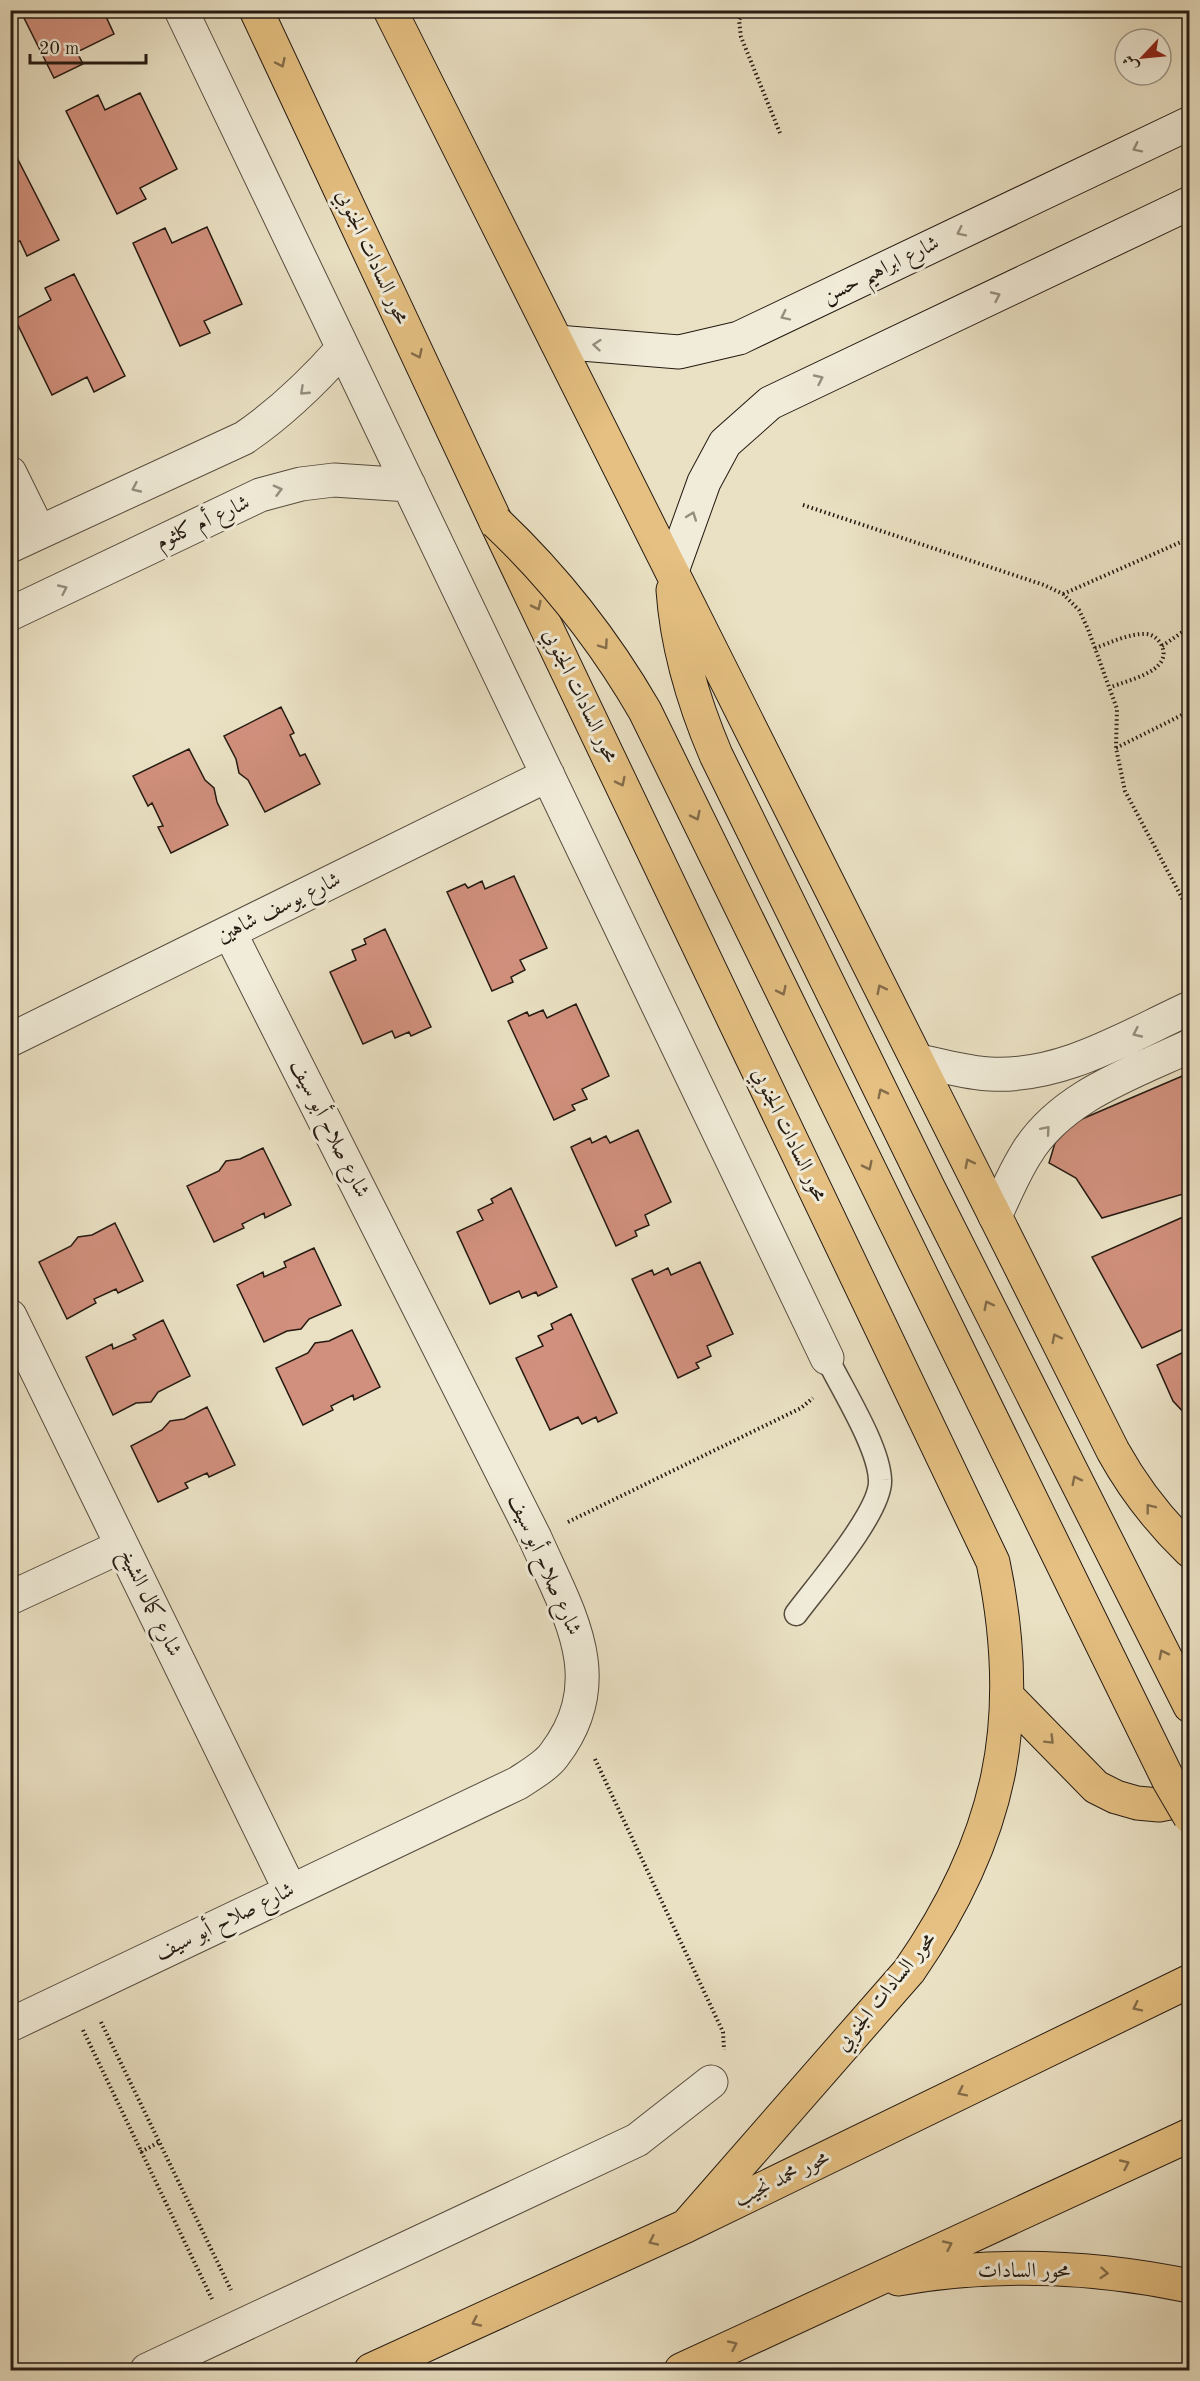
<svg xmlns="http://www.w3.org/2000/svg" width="1200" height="2381" viewBox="0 0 1200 2381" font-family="'Old Standard TT',Amiri,serif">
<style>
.building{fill:#d1907d;stroke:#251a12;stroke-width:1.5}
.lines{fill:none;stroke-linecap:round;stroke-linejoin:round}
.lane-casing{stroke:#564c3e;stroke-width:25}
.street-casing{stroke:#564c3e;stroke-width:35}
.secondary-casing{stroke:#251a12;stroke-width:35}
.primary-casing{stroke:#251a12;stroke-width:35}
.path{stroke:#251a12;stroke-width:4;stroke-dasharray:1.5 3;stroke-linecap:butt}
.lane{stroke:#f1ecd9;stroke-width:22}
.street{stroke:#f1ecd9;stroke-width:33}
.secondary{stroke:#f1ecd9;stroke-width:33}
.primary{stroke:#e5c082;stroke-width:33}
.primary-bridge-casing{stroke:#251a12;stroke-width:35;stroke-linecap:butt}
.primary-bridge{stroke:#e5c082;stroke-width:33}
.oneway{stroke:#856d4a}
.oneway2{stroke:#958e7f}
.labels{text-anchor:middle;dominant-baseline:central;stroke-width:6;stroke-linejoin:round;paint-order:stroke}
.street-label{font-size:21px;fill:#251a12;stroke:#f1ecd9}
</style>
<rect width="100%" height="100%" fill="#eae1c4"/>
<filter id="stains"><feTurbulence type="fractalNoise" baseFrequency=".00333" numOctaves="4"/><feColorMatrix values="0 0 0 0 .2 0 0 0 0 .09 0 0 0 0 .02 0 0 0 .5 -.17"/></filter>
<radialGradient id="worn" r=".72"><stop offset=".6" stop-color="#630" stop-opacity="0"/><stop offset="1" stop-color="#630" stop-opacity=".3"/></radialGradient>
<path class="building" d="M20 10H103L114 34 77 52 83 64 54 78Z
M140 93 177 169 140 188 146 199 117 214 66 111 98 95 105 110Z
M10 144 59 240 27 256 20 241 10 245Z
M207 227 242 304 204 321 210 333 180 346 133 243 165 228 172 243Z
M74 274 125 376 94 392 87 377 52 395 15 319 51 300 45 288Z
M281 707 294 733 290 735 300 756 305 754 320 784 265 812 248 780 239 773 236 759 224 736Z
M189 749 205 780 214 788 217 802 228 825 171 853 158 827 163 826 152 803 148 806 133 776Z
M514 876 547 948 520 960 525 970 511 977 513 982 492 991 447 892 465 884 468 888 482 881 485 889Z
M385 929 431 1027 411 1036 409 1032 395 1038 392 1031 363 1044 330 972 356 960 352 950 366 944 364 939Z
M576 1004 609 1076 582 1089 587 1099 572 1105 575 1110 554 1120 508 1021 527 1012 529 1016 543 1010 547 1018Z
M1187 1074 1190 1080V1192L1102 1218 1076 1178 1049 1163 1055 1143 1075 1122Z
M638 1130 671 1202 645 1215 649 1225 635 1231 637 1236 616 1246 571 1147 590 1138 592 1143 606 1136 610 1143Z
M263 1148 291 1205 265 1218 264 1213 242 1224 244 1228 214 1242 187 1186 219 1171 226 1161 240 1159Z
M511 1188 557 1287 538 1296 536 1292 522 1298 519 1291 490 1304 457 1232 483 1220 478 1210 493 1203 491 1199Z
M1190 1214V1326L1142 1348 1092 1257Z
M115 1223 143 1281 118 1293 116 1289 94 1299 96 1303 67 1319 39 1262 71 1246 78 1237 92 1235Z
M314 1248 341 1305 309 1319 301 1329 287 1331 264 1342 237 1285 263 1272 264 1277 286 1267 284 1262Z
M700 1262 733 1334 707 1346 711 1356 696 1363 699 1368 678 1378 632 1279 652 1270 654 1275 668 1268 671 1275Z
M571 1314 617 1413 598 1422 596 1417 582 1424 578 1417 550 1430 516 1358 543 1346 538 1336 553 1329 551 1324Z
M163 1320 190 1376 158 1392 151 1402 136 1403 113 1415 86 1357 112 1344 113 1349 136 1339 133 1335Z
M352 1330 380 1387 354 1400 353 1395 331 1406 333 1410 303 1425 276 1368 308 1353 315 1343 329 1341Z
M1190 1349V1419L1173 1401 1157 1365Z
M207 1407 235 1465 209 1477 207 1473 185 1483 188 1488 158 1502 131 1446 162 1430 170 1421 184 1419Z"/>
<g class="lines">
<defs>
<path id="lane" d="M796 1614C816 1587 882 1511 880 1480 879 1447 842 1389 827 1358"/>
<path id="street" d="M181 10 827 1358
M10 473 39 532
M10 546 244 438C282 412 312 383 343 348
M10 614 260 495 301 484 334 480 409 485
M10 1040 548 775
M918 1061C941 1065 966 1073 990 1074 1062 1078 1126 1037 1190 1008
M995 1216C1005 1195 1014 1173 1026 1154 1060 1097 1132 1073 1190 1046
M10 1316 290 1890
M10 1598 122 1546
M10 2025 518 1783C530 1775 546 1766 554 1755 612 1679 568 1613 535 1538L230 933
M147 2370 637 2140 711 2082"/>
<path id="secondary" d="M557 342 679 352 739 338 1190 123
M672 571 704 482 725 443 770 403 1190 203"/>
<path id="primary" d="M256 10 496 522 993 1562C1026 1720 1001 1838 909 1971L686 2226
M390 10 1113 1451C1134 1489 1159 1521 1190 1551
M673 590C677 648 693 701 716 755L928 1187 1190 1706
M1009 1698 1096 1787 1116 1797 1137 1803 1159 1805 1190 1799
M898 2279C994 2262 1094 2266 1190 2286
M371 2370 686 2226 1190 1981
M681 2370 1190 2135"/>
</defs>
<use href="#lane" class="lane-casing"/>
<use href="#street" class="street-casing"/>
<use href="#secondary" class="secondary-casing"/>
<use href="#primary" class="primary-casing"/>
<path class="path" d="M744 10 739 20 741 37 780 133
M803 505 1044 585 1063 594 1079 610 1088 629 1117 709 1116 748 1125 791 1190 913
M1063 594 1190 538
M1162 646 1190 627
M1095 648C1110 643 1130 633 1146 634 1152 634 1157 638 1161 644 1175 671 1128 680 1111 687
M1116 748 1190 711
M568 1522 801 1408 813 1398
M595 1759 723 2032 724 2050
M101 2022 231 2290
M83 2030 212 2299
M141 2152 159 2142"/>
<use href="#lane" class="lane"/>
<use href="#street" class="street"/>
<use href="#secondary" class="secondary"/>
<use href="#primary" class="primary"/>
<defs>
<path id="primary-bridge" d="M496 522C556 579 604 640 645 711L1169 1781 1190 1817"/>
</defs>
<use href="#primary-bridge" class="primary-bridge-casing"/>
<use href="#primary-bridge" class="primary-bridge"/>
</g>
<defs><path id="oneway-chevron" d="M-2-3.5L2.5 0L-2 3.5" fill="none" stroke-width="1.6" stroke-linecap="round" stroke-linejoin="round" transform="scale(1.5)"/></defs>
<g class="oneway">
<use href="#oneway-chevron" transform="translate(281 63) rotate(65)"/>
<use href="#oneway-chevron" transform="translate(418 354) rotate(65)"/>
<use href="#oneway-chevron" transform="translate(537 606) rotate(64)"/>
<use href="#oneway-chevron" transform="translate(604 645) rotate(55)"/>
<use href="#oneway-chevron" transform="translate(621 782) rotate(64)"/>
<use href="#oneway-chevron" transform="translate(696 816) rotate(64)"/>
<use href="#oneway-chevron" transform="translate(881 989) rotate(-117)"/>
<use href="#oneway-chevron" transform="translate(782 991) rotate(64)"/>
<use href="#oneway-chevron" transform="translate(882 1093) rotate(-116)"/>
<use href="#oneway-chevron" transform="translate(969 1163) rotate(-117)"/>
<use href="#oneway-chevron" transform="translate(868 1166) rotate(64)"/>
<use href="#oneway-chevron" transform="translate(988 1305) rotate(-117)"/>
<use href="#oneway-chevron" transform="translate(1056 1338) rotate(-117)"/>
<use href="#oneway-chevron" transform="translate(1076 1480) rotate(-117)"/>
<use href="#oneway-chevron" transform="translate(1150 1508) rotate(-128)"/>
<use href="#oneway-chevron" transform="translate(1163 1654) rotate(-117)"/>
<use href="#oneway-chevron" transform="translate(1050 1740) rotate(45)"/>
<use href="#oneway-chevron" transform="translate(1137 2007) rotate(154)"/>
<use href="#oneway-chevron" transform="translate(962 2092) rotate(154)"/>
<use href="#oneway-chevron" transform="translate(1125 2164) rotate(-25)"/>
<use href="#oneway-chevron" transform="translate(653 2241) rotate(155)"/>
<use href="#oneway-chevron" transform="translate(948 2245) rotate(-25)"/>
<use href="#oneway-chevron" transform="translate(1104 2273) rotate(5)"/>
<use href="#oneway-chevron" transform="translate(476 2322) rotate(155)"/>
<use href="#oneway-chevron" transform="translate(733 2345) rotate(-25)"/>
</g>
<g class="oneway2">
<use href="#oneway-chevron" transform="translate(1137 148) rotate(154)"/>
<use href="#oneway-chevron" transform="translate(961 232) rotate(154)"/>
<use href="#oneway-chevron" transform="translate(996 296) rotate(-25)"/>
<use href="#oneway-chevron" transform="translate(785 316) rotate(154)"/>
<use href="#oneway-chevron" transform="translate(597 345) rotate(-175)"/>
<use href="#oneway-chevron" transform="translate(819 379) rotate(-25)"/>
<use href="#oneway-chevron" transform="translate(304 391) rotate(137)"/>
<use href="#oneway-chevron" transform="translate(136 488) rotate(155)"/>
<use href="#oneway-chevron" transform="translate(278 490) rotate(-15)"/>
<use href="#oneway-chevron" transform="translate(692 516) rotate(-70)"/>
<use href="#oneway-chevron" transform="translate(63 589) rotate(-25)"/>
<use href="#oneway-chevron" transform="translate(1137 1033) rotate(155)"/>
<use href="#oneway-chevron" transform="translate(1046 1130) rotate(-49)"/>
</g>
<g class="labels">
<g class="street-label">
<text transform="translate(372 257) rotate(65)">محور السادات الجنوبي</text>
<text transform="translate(881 270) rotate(-26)">شارع ابراهيم حسن</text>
<text transform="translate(203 523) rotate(-25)">شارع أم كلثوم</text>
<text transform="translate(580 696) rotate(64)">محور السادات الجنوبي</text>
<text transform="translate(279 908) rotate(-26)">شارع يوسف شاهين</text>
<text transform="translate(329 1129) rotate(63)">شارع صلاح أبو سيف</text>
<text transform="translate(789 1135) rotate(64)">محور السادات الجنوبي</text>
<text transform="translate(544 1565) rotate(66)">شارع صلاح أبو سيف</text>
<text transform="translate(150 1603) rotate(64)">شارع كمال الشيخ</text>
<text transform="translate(225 1922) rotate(-26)">شارع صلاح أبو سيف</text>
<text transform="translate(886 1992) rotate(-51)">محور السادات الجنوبي</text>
<text transform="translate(782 2179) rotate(-26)">محور محمد نجيب</text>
<text x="1024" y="2271">محور السادات</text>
</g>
</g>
<rect width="1200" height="2381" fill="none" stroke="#eae1c4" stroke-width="36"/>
<rect x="12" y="12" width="1176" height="2357" fill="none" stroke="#251a12" stroke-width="3"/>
<rect x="18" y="18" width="1164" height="2345" fill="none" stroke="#251a12" stroke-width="1.5"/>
<g transform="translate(1143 57) rotate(244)"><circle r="28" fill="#f1ecd9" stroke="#9f9889" stroke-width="1.5"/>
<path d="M0-4.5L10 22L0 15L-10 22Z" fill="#8f2418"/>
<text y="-9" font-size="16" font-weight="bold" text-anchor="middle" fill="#251a12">ش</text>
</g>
<path d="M30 54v9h116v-9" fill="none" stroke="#251a12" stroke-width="3"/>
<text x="39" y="54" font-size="18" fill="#251a12" stroke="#f1ecd9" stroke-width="4.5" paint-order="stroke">20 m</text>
<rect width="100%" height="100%" filter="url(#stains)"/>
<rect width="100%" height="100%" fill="url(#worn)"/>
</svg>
